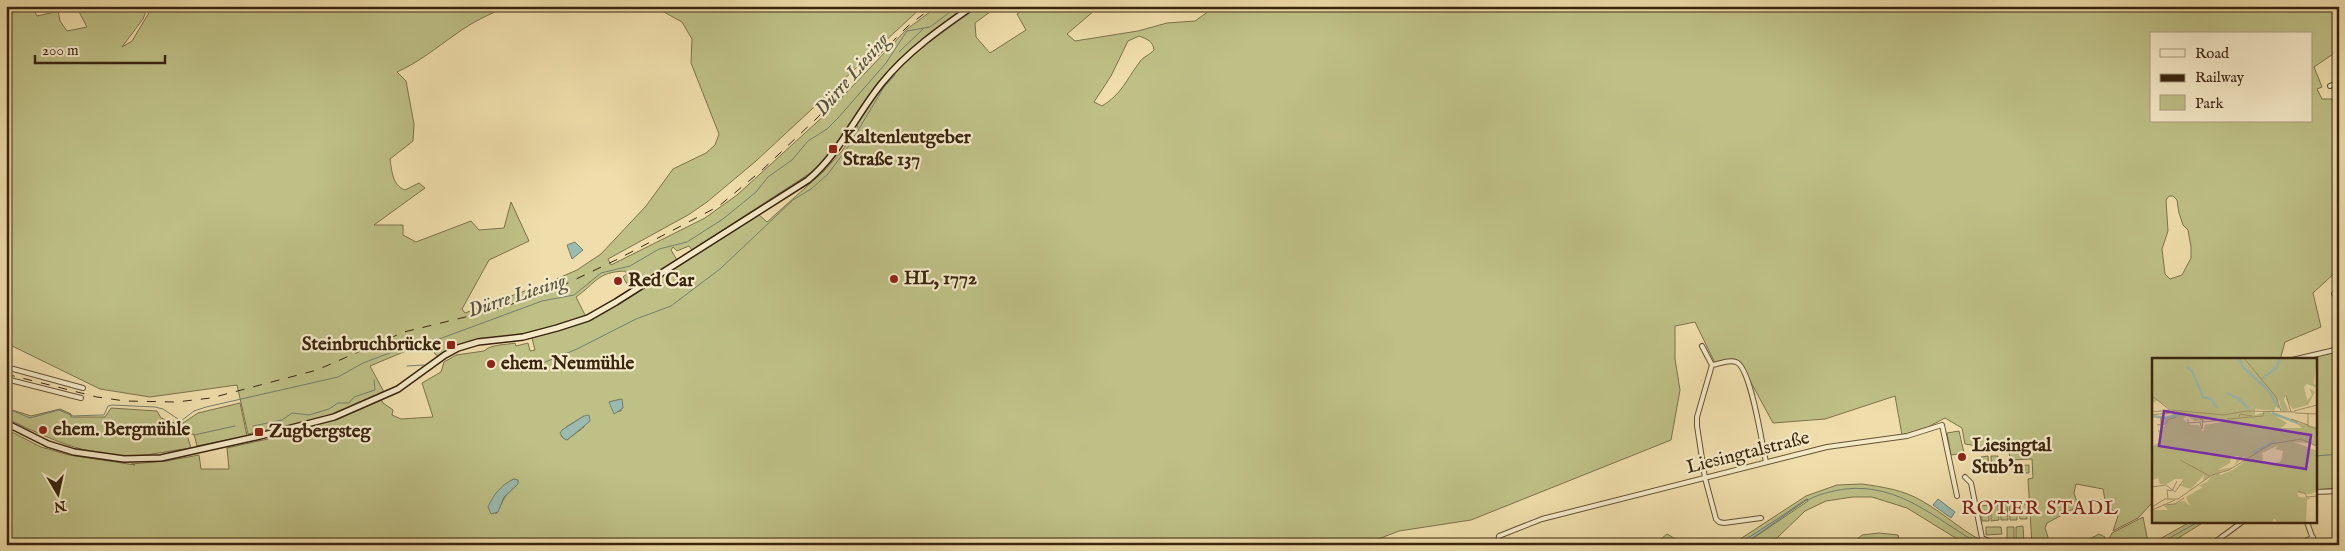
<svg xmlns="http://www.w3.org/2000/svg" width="2345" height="551" viewBox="0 0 2345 551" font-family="'IM FELL English',serif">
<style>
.green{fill:#bec086;stroke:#7c724a;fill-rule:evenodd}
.water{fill:#9bbbb0;stroke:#747f70}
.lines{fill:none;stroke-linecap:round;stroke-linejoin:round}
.stream{stroke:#747f70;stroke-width:1}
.street-casing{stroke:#665236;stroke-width:6}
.secondary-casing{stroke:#39240f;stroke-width:8}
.street{stroke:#f5eac8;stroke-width:4}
.secondary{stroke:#f5eac8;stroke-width:5}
.rail{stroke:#39240f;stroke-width:1;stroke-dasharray:9 9;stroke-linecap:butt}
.poi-dot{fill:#8f2418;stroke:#f5eac8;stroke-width:2}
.labels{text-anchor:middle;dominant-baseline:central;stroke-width:4.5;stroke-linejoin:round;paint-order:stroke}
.poi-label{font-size:19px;font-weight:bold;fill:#39240f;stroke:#f5eac8;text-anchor:start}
.street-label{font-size:19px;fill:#39240f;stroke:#f5eac8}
.water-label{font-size:20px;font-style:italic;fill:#56513f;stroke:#f5eac8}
.neighbourhood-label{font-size:20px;letter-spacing:1px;fill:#7a1f14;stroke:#f5eac8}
.inset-river{fill:none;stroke:#9bbbb0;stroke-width:2.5}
.inset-road{fill:none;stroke:#a6946d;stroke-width:1}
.view{fill:#7b2cbf;fill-opacity:0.15;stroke:#7b2cbf;stroke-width:2.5}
.inset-edge{fill:none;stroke:#39240f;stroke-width:2.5}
</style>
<rect width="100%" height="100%" fill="#efdeab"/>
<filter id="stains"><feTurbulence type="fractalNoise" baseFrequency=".004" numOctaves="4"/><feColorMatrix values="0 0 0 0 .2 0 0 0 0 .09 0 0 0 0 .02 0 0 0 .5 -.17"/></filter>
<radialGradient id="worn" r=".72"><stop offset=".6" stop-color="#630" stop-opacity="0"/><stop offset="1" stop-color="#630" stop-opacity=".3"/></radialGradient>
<path class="green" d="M6 6H32L37 16 55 12 54 6H57L60 21 67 31 87 27 76 6H148L143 19 122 47 132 41 153 6H508C490 14 472 22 456 34 436 48 419 62 397 72L406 81 414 124 413 141 390 159C392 171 392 185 405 190L419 183 425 188 374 225H403V235L416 242 471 221 479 230 504 228 511 202 529 241 489 260 462 309 465 313 552 281 577 270 601 254 646 206 673 169 706 153 715 145 719 134 691 63 692 39 682 22 653 6H923L756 161 707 202 688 215 608 259 611 265 705 218 737 195 827 113 907 29 938 6H998L975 23 976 37 990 53 1026 30 1017 14 1028 6H1096L1095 10 1067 34 1075 41 1138 31 1167 23 1195 21 1209 11 1208 6H1265L1267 9 1272 6H2339V50L2314 67 2322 87 2317 89 2322 99H2332L2339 110V269L2313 293 2321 327 2285 342 2280 360H2154L2152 503 2138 518 2113 531 2118 516 2116 512 2106 506 2103 489 2076 484 2074 493 2078 505 2075 508 2047 523 2045 528 2048 537 2043 545H2032L2028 479 2033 478 2032 459 2010 460 2009 451 1978 452V446L1965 444 1962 428 1945 418 1928 427 1902 435 1895 396 1825 419 1773 423 1740 362 1734 359 1715 363 1695 322 1675 326V359L1680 390 1671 440 1471 520 1399 531 1363 545H6V429L41 447 69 455 135 465 131 464 166 461 199 455 201 469H229L227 448 281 436 279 429 275 428 248 434 237 385 150 397 100 389 6 343ZM2151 34H2311V121H2151ZM1139 36C1147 39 1153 41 1154 50 1150 55 1142 57 1139 63 1126 80 1122 94 1102 106L1094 102 1111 76 1128 41ZM851 121 858 126 842 151 824 171 767 222 758 214 587 319 576 297C596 283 597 272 625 271L627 274 623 277 630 289 677 260 671 250 673 247 677 251 689 246 692 250 815 170 828 155ZM2169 196H2173L2177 200 2179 213 2183 225 2188 230 2191 247V258L2182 275 2170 279 2165 274 2162 249 2168 231 2166 200ZM531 334 535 350 530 351 528 343 516 346 515 343C506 345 491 344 484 351L456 355 444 362 441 372 422 383 433 417 401 419 392 415 393 410 383 403 379 395 384 392 370 366 413 348 431 345 435 354 438 356 457 347ZM621 399V411L616 412 609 402ZM584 416V427L567 440 561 436 566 427ZM514 479 518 481 517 485 506 495 496 514 503 486Z
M2339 351V488L2316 490V360H2301Z
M240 403 247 436 197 446 194 434 187 435 191 448C173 450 153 455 134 456 87 457 47 438 6 418V408L31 416 60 409 71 414V417H105L111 408 157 411 161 418 180 425 198 413Z
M1959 431 1964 453 1951 455 1947 433Z
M1988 456 1989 472H1982L1981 457Z
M1991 456H1998L1999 471 1992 472Z
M2029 465V473H2014L2013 466Z
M1862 484C1883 487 1904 490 1922 501 1946 514 1965 535 1992 545H1967L1907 508 1872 497H1853L1826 501 1805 511 1777 538 1765 545H1743L1808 501 1807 499C1789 509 1748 545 1731 545L1806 496 1837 485Z
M2007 504 2008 520H2001L2000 505Z
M2009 504H2017V520H2010Z
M2019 504H2026L2027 519H2020Z
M1989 505V521H1982L1981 506Z
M1991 505H1998L1999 520 1991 521Z
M2143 517 2148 542 2151 544 2190 522H2204L2167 545H2106L2112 533Z
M2023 526 2024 542H2016V527Z
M1986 527H2001L2002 534 1986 535Z
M2007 527H2014V542L2007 543Z
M1879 533 1898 535 1899 539 1896 541 1881 539 1878 545H1850L1862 535Z
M1667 534 1679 541 1694 545H1643L1661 539Z
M2099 534 2105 537 2103 543H2097L2096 540H2092V544L2082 543Z"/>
<path class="water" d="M575 242 583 250 572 259 567 245Z
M622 399 623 408 614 414 609 402Z
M589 415 590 421 567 440 563 438 560 433 562 430 584 416Z
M514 479 518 480V484L504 497 498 512 491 514 488 507C493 495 502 484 514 479Z
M1808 499 1750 540 1743 545H1737Z
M1938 499 1955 512 1951 518 1933 505Z"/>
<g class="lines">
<path class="stream" d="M899 52 923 29
M543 363 577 349 636 319 671 306 720 269 793 200 811 189 828 174 848 147 884 87 895 75
M407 366 424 365
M6 408 30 418 59 410 73 416 100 415H104L108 406 112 405 155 407 163 409 181 421 194 411 206 407 338 377 363 363 411 345 442 338 542 301 574 295 601 273 630 266 659 249 687 242 723 219 756 192 768 177 792 160 808 141 827 129 838 118 886 63 907 31 930 27 958 6
M253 426 282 420 292 413 309 415 329 409 338 403H349L354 397 375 390 374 380
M194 435 235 426
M2316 456 2339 454
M1808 500C1818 494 1833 491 1845 489 1901 483 1936 520 1981 545
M2157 545 2198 522"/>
<defs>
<path id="street" d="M2330 86 2339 82
M2334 294 2339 293
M1702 346 1712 365
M2292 360 2339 349
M6 367 83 388
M6 379 81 398
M1965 477 1971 483 1982 538 1997 545
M2316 492 2339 491
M1761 518 1724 523 1719 522 1716 519 1705 478 1697 426V417L1712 365C1719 364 1729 359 1736 362 1751 367 1762 445 1766 462
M2307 522 2315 545
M1498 542 1499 536 1542 519 1827 447 1907 436 1942 425 1957 496
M1485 545 1498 542
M2211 545 2242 522
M2300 545 2313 537"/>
<path id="secondary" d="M6 423 48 444 74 452 124 459 161 458 260 436 334 417 398 389 445 355 458 348 478 342 523 337 557 328 588 318 616 302 808 180C840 153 856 115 882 83 907 52 940 29 973 6"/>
</defs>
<use href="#street" class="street-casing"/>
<use href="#secondary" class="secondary-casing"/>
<use href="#street" class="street"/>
<use href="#secondary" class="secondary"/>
<path class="rail" d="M6 374 97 397 125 401 176 402 211 398 317 370 404 332 490 311 547 293 618 259 719 206 761 171 816 119 908 26 934 6"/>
</g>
<g class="poi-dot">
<rect x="828" y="144" width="10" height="10" rx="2.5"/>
<circle cx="894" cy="279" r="5"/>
<circle cx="618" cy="281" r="5"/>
<rect x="446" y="340" width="10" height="10" rx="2.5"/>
<circle cx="491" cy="364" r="5"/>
<circle cx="43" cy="430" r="5"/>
<rect x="254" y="427" width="10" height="10" rx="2.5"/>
<circle cx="1962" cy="457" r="5"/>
</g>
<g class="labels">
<g class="poi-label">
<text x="843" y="138">Kaltenleutgeber<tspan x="843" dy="22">Straße 137</tspan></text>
<text x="904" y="279">HL, 1772</text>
<text x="628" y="281">Red Car</text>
<text x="441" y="345" text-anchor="end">Steinbruchbrücke</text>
<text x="501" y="364">ehem. Neumühle</text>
<text x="53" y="430">ehem. Bergmühle</text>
<text x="269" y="432">Zugbergsteg</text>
<text x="1972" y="446">Liesingtal<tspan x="1972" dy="22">Stub'n</tspan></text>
</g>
<g class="street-label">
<text transform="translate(1748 453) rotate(-14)">Liesingtalstraße</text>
</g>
<g class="water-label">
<text transform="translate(852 75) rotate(-49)">Dürre Liesing</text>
<text transform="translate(517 296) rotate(-18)">Dürre Liesing</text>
</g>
<g class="neighbourhood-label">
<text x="2040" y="508">ROTER STADL</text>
</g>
</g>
<g transform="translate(2152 358)">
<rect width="165" height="165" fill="#efdeab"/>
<path d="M0 0H165L162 25 165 30 155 26 152 29 155 42 160 37 157 30 163 34 156 47 141 51 134 42V36L132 42 137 53 130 54 127 42 122 53 103 51V57L116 53 135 65 129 70H150L143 64 165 69V89L156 85 142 84 165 93V133L159 136 145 135 147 139 159 140 155 142 154 165H126L122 160 120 165H0L1 152H16L12 148 32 143 38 148 34 139 51 129 46 128 55 124 61 116 51 124 52 117 39 131 26 127 31 126 30 121H23L15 126H8L6 120 0 122V130V88L9 84 7 74 14 66H9L8 61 10 57 15 59 24 55 5 42 0 46ZM35 58 43 63 66 60 75 63 53 67 51 74 47 67H39L31 61ZM127 87 123 91 131 93 129 103 121 106 111 103 110 95ZM79 98H87L82 108 92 98V104L81 112 68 117 67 114 75 113 81 109 66 112 78 105Z" fill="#bec086" fill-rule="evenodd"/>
<path class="inset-river" d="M87 0 91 9 116 32 127 50M35 9 40 13 51 39 59 41 65 50M110 21 125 9 128 0M75 35 87 41 97 51M120 55 146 65M0 58 14 60 30 56M101 95 123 83"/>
<path class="inset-road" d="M92 0 124 39 129 53M134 37 139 54M0 38 18 52M142 53 165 47M0 54 19 52 72 57 94 53 143 54M143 55 165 56M156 56V68L165 71M0 57 22 54 14 55M87 59 88 56 100 58M36 61V65L73 62M75 61 111 58 112 54M139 61 156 67M48 65 50 71 51 62 48 61M5 67 14 66 15 62 24 59M6 73H9V58M28 102 58 118M0 129 14 127 23 134 31 123M146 133 154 136V139L165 138M16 141 15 132 20 133 25 123M11 147 23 146 32 140M0 149 13 141H26L60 117 77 112 119 86 149 81 165 88M0 152 23 142"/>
<path class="view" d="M12 53 159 77 154 111 7 88Z"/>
<rect width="165" height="165" class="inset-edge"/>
</g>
<rect width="2345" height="551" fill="none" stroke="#efdeab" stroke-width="25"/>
<rect x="8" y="8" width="2330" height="536" fill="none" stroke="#39240f" stroke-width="2.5"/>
<rect x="12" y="12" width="2320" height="526" fill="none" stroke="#39240f"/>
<rect x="2150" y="32" width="162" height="90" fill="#f5eac8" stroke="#aa9b7e"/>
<rect x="2160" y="49" width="25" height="8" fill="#f5eac8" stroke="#aa9b7e"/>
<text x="2195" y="58" font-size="15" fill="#39240f">Road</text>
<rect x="2160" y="74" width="25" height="8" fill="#39240f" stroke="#aa9b7e"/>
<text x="2195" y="82" font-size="15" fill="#39240f">Railway</text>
<rect x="2160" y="95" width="25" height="15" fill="#bec086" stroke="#aa9b7e"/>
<text x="2195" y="108" font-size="15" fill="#39240f">Park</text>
<g transform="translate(58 494) rotate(171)" stroke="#f5eac8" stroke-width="4" paint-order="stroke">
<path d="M0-4L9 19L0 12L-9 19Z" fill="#39240f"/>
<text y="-8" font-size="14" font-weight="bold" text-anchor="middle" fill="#39240f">N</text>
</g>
<path d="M35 55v8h130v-8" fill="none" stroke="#39240f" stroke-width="2.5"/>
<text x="42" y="55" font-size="15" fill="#39240f" stroke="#f5eac8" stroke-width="4" paint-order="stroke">200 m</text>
<rect width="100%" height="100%" filter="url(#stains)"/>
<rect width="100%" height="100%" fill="url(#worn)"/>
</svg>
